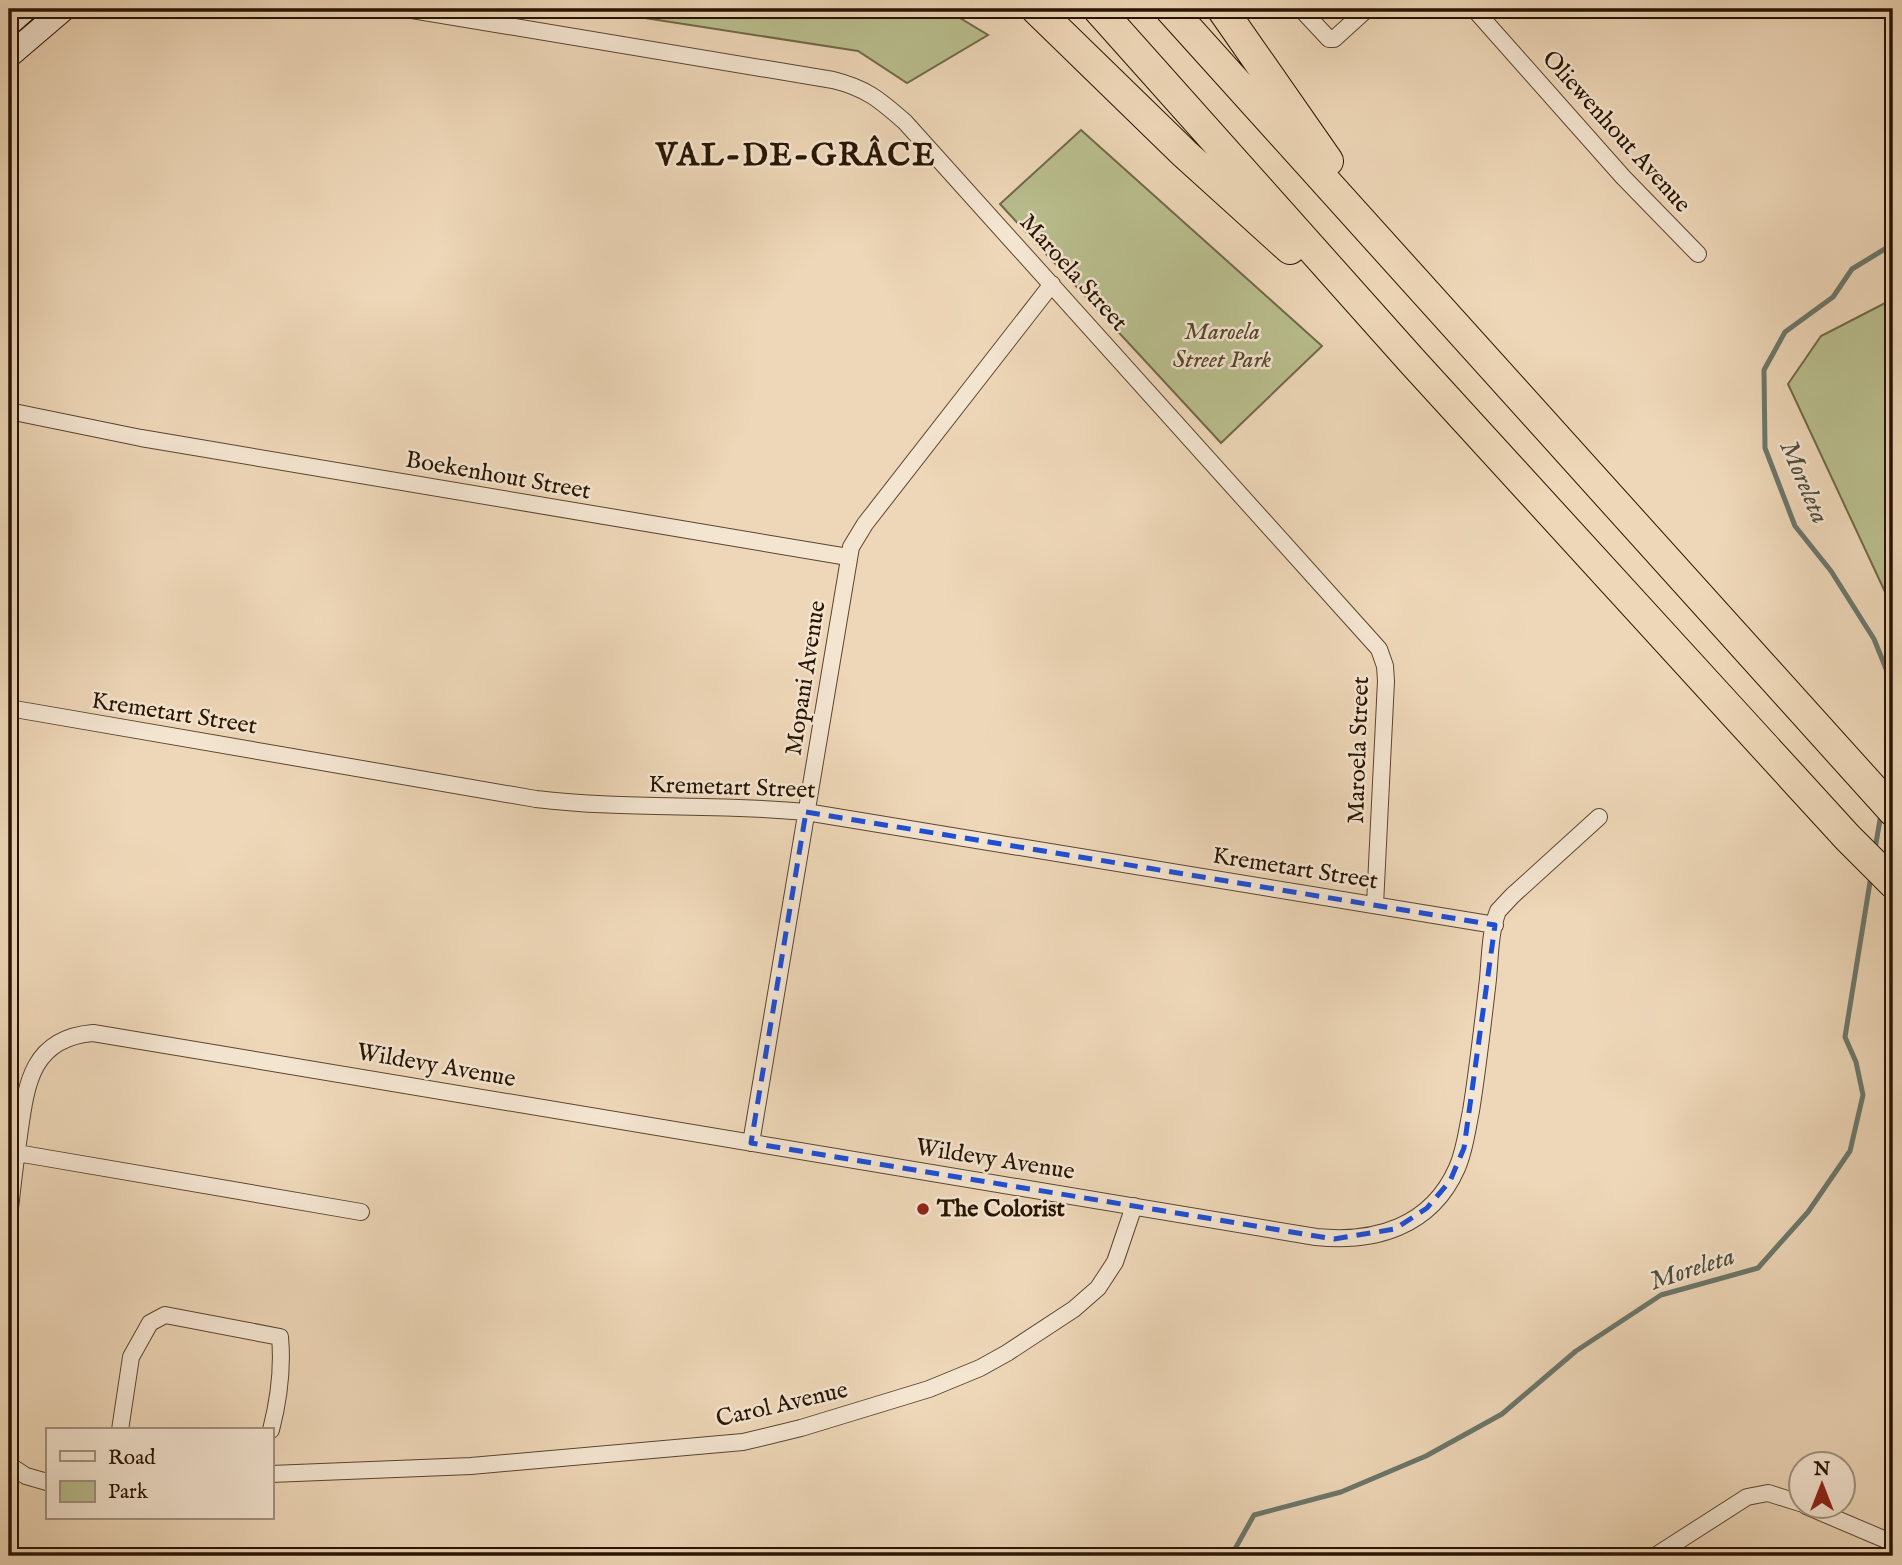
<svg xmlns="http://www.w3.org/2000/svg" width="1902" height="1565" viewBox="0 0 1902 1565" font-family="'IM FELL English',serif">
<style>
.green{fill:#b9be8e;stroke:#706948;stroke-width:2}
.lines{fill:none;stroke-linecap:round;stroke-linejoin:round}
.stream{stroke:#6c776b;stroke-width:5}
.street-casing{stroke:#5a452f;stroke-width:18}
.secondary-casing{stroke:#281401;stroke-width:25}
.highway-casing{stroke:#281401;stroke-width:32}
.street{stroke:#f4e5d1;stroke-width:16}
.secondary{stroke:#f4e5d1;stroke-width:23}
.highway{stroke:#eed7b8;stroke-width:30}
.marked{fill:none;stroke:#1d4ed8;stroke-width:5;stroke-dasharray:14 9;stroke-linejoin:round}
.poi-dot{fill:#8f2418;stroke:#f4e5d1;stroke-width:2.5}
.labels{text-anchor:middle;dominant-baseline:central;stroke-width:5;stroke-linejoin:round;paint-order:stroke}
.street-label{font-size:24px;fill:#281401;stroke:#f4e5d1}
.park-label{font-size:24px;font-style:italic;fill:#54472b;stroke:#f4e5d1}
.poi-label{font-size:24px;font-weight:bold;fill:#281401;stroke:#f4e5d1;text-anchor:start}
.water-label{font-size:26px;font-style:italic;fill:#504e3f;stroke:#f4e5d1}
.district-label{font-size:32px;font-weight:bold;letter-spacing:2px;fill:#281401;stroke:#f4e5d1}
</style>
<rect width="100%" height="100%" fill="#eed7b8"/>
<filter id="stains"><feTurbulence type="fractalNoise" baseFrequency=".00286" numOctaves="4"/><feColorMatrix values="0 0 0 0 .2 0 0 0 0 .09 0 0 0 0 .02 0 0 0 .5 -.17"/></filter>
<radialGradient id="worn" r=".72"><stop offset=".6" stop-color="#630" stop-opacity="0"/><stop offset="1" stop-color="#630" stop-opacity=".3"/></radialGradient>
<path class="green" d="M587 9H945L988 35 907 83 858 51Z
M1081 130 1322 346 1221 443 1000 204Z
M1893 299V609L1788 384 1821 336Z"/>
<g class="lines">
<path class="stream" d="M1893 244 1852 269 1833 297 1785 332 1764 370 1765 448 1795 526 1831 571 1874 639 1893 686
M1885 787 1893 735
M1875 849 1881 814
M1231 1556 1254 1515 1341 1492 1426 1456 1502 1414 1576 1351 1661 1295 1758 1268 1808 1212 1850 1151 1863 1095 1856 1062 1845 1037 1871 876"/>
<defs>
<path id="street" d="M406 9 833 80C866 88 880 100 905 122L1379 649 1385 666 1386 681 1375 905
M1301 9 1329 39H1334L1367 9
M1474 9 1623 177 1698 254
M9 411 141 438 848 557
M9 708 536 799C626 810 716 803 806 812L1495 925
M751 1143 851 547 865 524 1052 284
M17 1153 361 1212
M9 1218C12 1190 15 1163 19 1136 26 1085 31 1038 93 1033L1316 1237C1375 1243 1431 1227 1457 1168 1465 1150 1467 1130 1471 1111 1478 1067 1483 1023 1488 979 1490 958 1490 931 1498 911L1512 896 1599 817
M120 1430 131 1357 150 1323 165 1315 280 1337C283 1370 279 1399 271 1430
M9 1465 26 1476 47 1482
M271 1474 471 1466 743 1442 801 1428 929 1389 980 1368 1007 1353 1074 1309 1098 1288 1115 1262 1134 1206
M1806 1506 1893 1543
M1655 1556 1747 1497 1768 1493 1800 1503"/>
<path id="secondary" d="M9 24 26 9
M9 56 64 9"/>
<path id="highway" d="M1036 9 1185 154 1290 249
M1098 9 1412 361 1848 838 1893 883
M1170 9 1893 811
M1222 9 1328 161"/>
</defs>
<use href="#street" class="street-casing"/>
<use href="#secondary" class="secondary-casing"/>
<use href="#highway" class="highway-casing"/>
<use href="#street" class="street"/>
<use href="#secondary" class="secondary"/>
<use href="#highway" class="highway"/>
</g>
<path class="marked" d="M806 812 1495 925 1464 1148 1450 1181 1427 1208 1395 1229 1334 1239 751 1143Z"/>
<circle class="poi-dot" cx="923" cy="1209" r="7"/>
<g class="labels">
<g class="street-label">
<text transform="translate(1616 132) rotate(48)">Oliewenhout Avenue</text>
<text transform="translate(1073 273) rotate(48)">Maroela Street</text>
<text transform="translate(498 476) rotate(10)">Boekenhout Street</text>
<text transform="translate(806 678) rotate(-81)">Mopani Avenue</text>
<text transform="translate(174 714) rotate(9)">Kremetart Street</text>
<text transform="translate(1359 750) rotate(-88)">Maroela Street</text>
<text transform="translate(732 788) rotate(2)">Kremetart Street</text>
<text transform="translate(1295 869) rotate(9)">Kremetart Street</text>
<text transform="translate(436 1066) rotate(10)">Wildevy Avenue</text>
<text transform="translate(995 1160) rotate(9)">Wildevy Avenue</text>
<text transform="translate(782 1405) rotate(-13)">Carol Avenue</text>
</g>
<g class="park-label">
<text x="1222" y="332">Maroela<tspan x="1222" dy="28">Street Park</tspan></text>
</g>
<g class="poi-label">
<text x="937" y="1209">The Colorist</text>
</g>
<g class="water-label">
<text transform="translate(1804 482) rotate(67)">Moreleta</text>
<text transform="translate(1692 1269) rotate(-18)">Moreleta</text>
</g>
<g class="district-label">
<text x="796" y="156">VAL-DE-GRÂCE</text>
</g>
</g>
<rect width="1902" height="1565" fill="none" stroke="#eed7b8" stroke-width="35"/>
<rect x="10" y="10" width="1881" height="1544" fill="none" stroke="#281401" stroke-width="3.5"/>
<rect x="18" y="18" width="1867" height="1530" fill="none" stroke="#281401" stroke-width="2"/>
<rect x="46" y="1428" width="228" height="91" fill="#f4e5d1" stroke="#a2917e" stroke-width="2"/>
<rect x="60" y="1451" width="35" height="10" fill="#f4e5d1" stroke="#a2917e" stroke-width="2"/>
<text x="108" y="1464" font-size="21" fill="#281401">Road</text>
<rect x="60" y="1481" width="35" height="21" fill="#b9be8e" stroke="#a2917e" stroke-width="2"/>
<text x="108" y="1498" font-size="21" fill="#281401">Park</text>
<g transform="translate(1822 1485)"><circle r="33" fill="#f4e5d1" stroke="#a2917e" stroke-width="2"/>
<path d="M0-5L12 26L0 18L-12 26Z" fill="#8f2418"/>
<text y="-10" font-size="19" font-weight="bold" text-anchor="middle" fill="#281401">N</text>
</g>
<rect width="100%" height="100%" filter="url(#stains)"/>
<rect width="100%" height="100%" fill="url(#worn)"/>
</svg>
